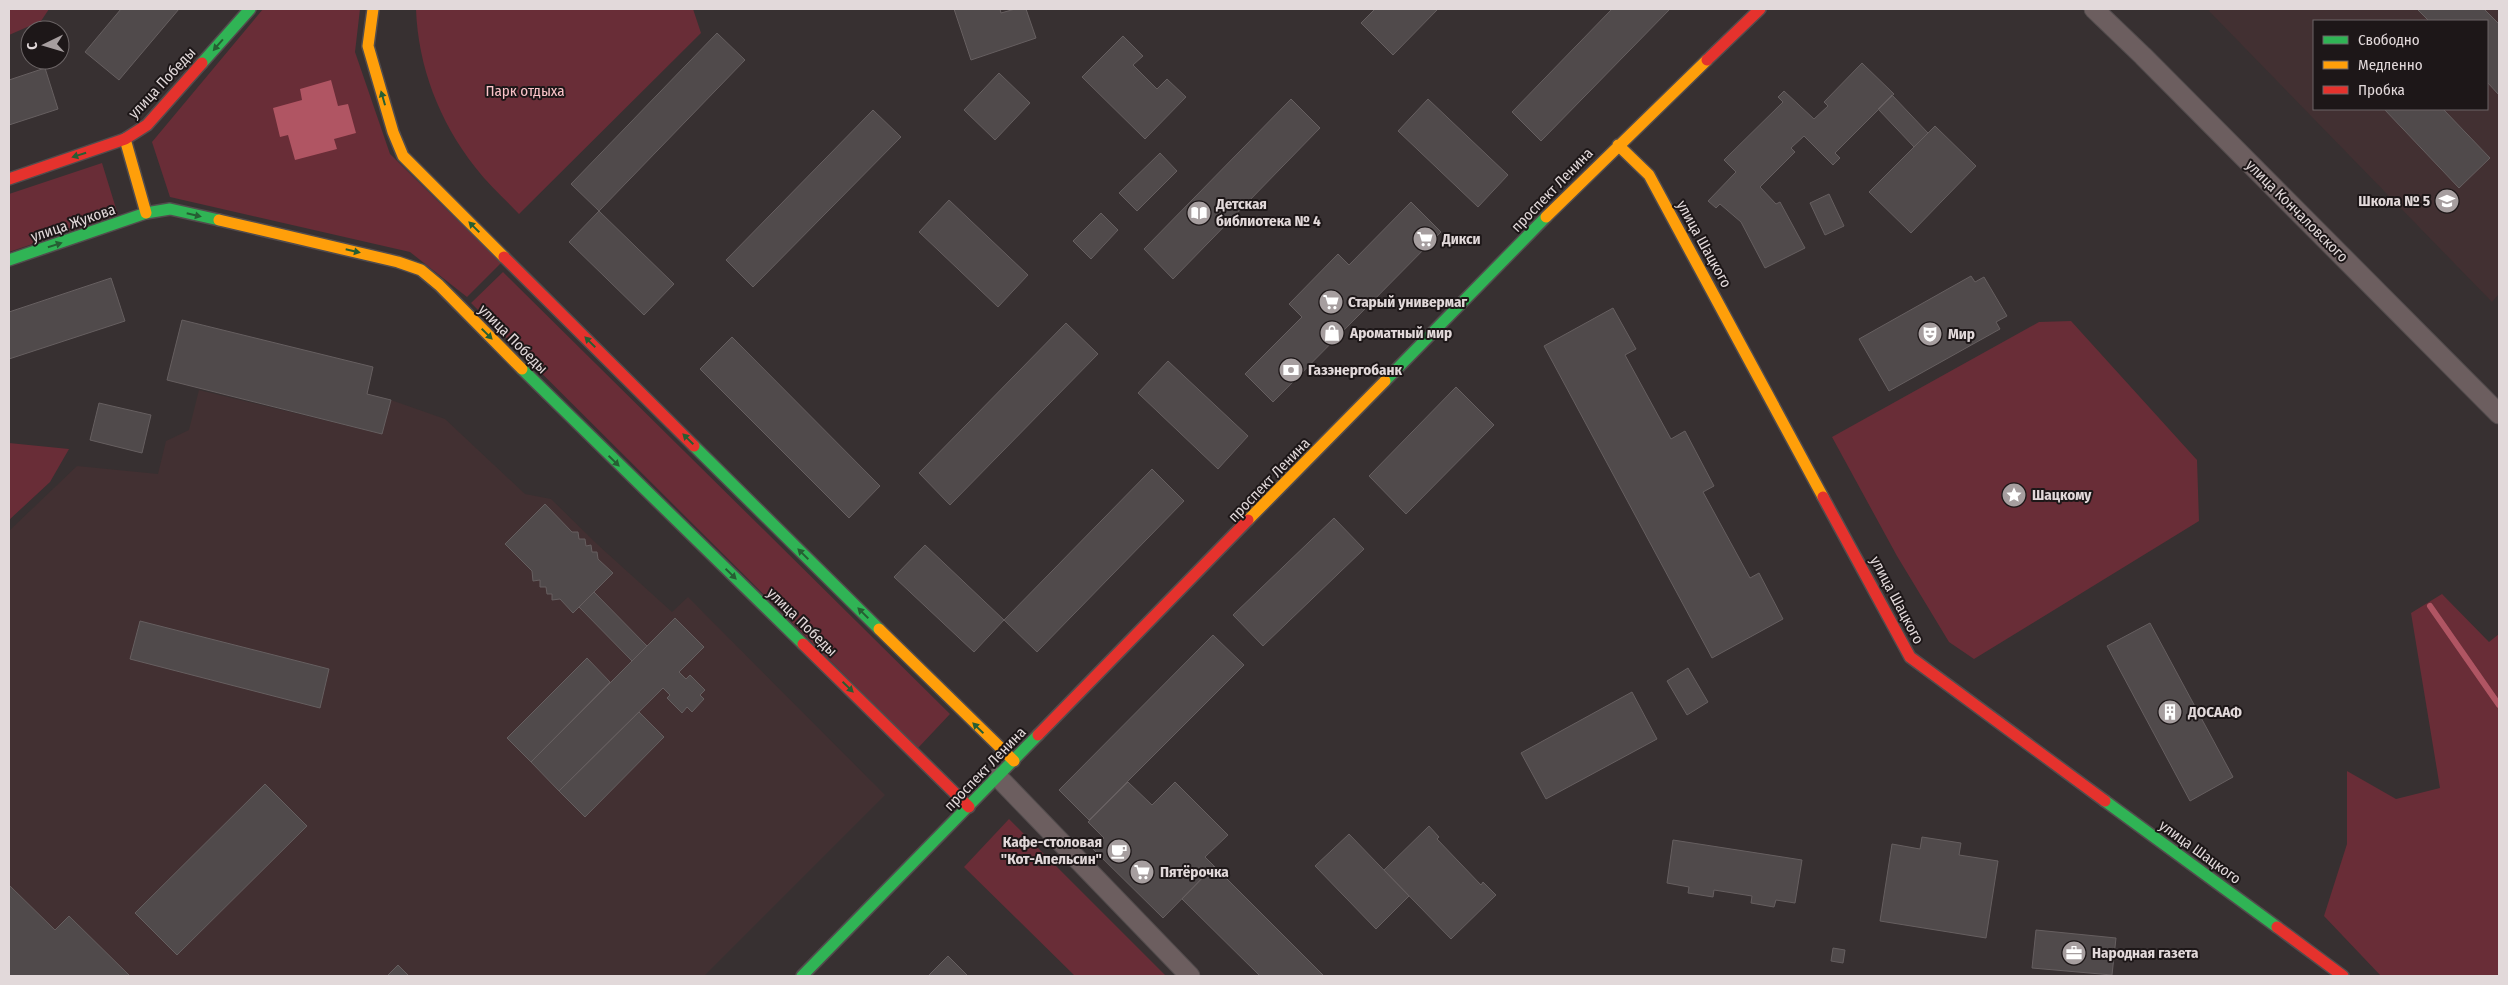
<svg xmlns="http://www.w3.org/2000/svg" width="2508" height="985" viewBox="0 0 2508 985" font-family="'Fira Sans Condensed',sans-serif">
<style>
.built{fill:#423032;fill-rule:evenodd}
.green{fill:#692d37}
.water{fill:#b05563}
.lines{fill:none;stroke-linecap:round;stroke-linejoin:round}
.stream{stroke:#b05563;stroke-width:6}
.building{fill:#504a4b;stroke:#665f60}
.street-casing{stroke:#524c4d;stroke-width:21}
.fast-casing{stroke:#524c4d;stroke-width:14}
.slow-casing{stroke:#524c4d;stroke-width:14}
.jam-casing{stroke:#524c4d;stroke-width:14}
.street{stroke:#6c5e5f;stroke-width:19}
.fast{stroke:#30b455;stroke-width:11}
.slow{stroke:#ff9f0a;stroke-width:11}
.jam{stroke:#e5322d;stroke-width:11}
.oneway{fill:#265e33}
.labels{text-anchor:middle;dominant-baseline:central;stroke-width:4;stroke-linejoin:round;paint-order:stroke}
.street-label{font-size:15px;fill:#e2d9da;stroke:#1d1718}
.park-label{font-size:15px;fill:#fac3c8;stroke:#1d1718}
.poi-label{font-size:15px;font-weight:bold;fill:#e2d9da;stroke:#1d1718;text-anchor:start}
</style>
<rect width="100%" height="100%" fill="#373031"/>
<path class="built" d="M2211 9H2499V294L2492 302 2209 11ZM2314 21H2487V109H2314Z
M199 390 382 434 391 400 445 419 525 494 551 499 598 545 672 612 688 597 885 795 704 976H9V531L77 466 158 474 166 441 189 430Z"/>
<path class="green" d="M9 9H49L41 21 9 35Z
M263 9H360L355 52 390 154 501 263 467 297 410 252 170 197 152 142Z
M416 9H693L701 33 519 214C505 199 488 184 475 167 439 121 418 66 416 9Z
M102 163 118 215 9 252V194Z
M503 272 950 714 918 748 471 303Z
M2071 321 2197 460 2199 521 1974 659 1949 642 1897 556 1832 437 2039 322Z
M9 443 69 449 50 482 9 520Z
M2442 594 2489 642 2499 634V976H2381L2324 916 2347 844V771L2396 799 2440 788 2411 613Z
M1009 819 1166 976H1075L964 867Z"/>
<path class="water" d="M331 80 338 106 348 104 356 133 334 139 337 149 295 160 288 135 280 137 273 108 302 100 300 89Z"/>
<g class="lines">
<path class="stream" d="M2430 606 2499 705"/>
</g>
<path class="building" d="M121 9H179L119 80 85 52Z
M954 9H1000L1001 13 1015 9H1026L1036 38 971 60Z
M1375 9H1438L1393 55 1361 23Z
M1612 9H1670L1541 141 1512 112Z
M2417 9H2484L2499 24V95L2487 82V21H2429Z
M717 33 745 60 599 211 571 184Z
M1123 36 1143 56 1133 65 1157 89 1167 79 1186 97 1145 139 1082 77Z
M1862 63 1894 94 1835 153 1840 158 1833 165 1804 136 1791 148 1795 152 1760 187 1776 204 1780 202 1805 248 1765 268 1741 222 1720 204 1716 208 1708 201 1736 172 1724 160 1783 102 1778 97 1784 91 1814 119 1828 106 1824 102Z
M45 68 58 109 9 125V80Z
M999 73 1030 103 995 140 964 110Z
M1892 95 1928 133 1914 147 1878 109Z
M1291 99 1320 128 1173 279 1144 249Z
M1428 99 1508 175 1478 207 1398 131Z
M2384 109H2443L2490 158 2459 188Z
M873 110 901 137 753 287 726 260Z
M1935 126 1976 166 1911 233 1869 192Z
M1160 153 1177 171 1137 211 1119 193Z
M1829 194 1844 226 1825 235 1810 203Z
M949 200 1028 275 998 307 919 232Z
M1411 202 1441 232 1273 402 1245 374 1302 317 1289 304 1338 254 1349 265Z
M599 211 674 284 644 315 569 242Z
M1101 213 1118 230 1091 259 1073 241Z
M1971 276 1975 282 1984 277 2007 316 1996 322 2000 329 1889 391 1859 339Z
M111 278 125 321 9 359V312Z
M1613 308 1636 349 1625 355 1671 439 1685 431 1714 486 1703 492 1750 578 1759 573 1783 619 1712 658 1544 346Z
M182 320 373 367 367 394 391 400 382 434 167 380Z
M1066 323 1098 354 950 505 919 473Z
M732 337 880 486 849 518 700 369Z
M1168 361 1248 436 1218 469 1138 393Z
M1456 387 1494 425 1406 514 1369 476Z
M99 403 151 415 142 453 90 440Z
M1152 469 1184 501 1037 652 1004 620Z
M545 504 572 532H578L579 539H585L586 546 591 545 592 552H597L598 559 613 573 573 613 560 599 552 600V594H547L546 587H540V580L533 581 532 571 505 544Z
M1334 518 1364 549 1263 646 1233 615Z
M925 545 1004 620 974 652 894 577Z
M594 592 647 646 632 661 579 607Z
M675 618 704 647 679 672 686 679 690 675 705 690 700 695 704 699 692 712 687 707 682 713 667 698 670 695 663 688 559 791 531 762Z
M140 621 329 669 320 708 130 659Z
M2150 623 2233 777 2190 801 2107 646Z
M1213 635 1244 665 1089 820 1059 790Z
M587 658 610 682 531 762 507 738Z
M1688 668 1708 702 1687 715 1667 681Z
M1632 692 1657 739 1546 799 1521 753Z
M639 712 664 737 585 817 559 791Z
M1128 782 1152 805 1175 782 1228 835 1205 857 1214 866 1163 918 1093 849 1104 838 1088 822Z
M265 784 307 826 177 955 135 913Z
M1429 826 1439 837 1437 839 1481 885 1483 882 1496 895 1451 939 1384 870Z
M1349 834 1409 896 1376 929 1315 866Z
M1922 837 1961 843 1959 855 1998 861 1986 938 1880 921 1892 844 1920 849Z
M1673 840 1802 860 1795 903 1776 900 1774 907 1751 903 1752 896 1714 890 1713 897 1688 893 1689 887 1667 883Z
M1214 866 1324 976H1260L1182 899Z
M9 885 55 930 69 916 130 976H9Z
M2036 930 2116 938 2112 975 2032 968Z
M1833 948 1845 950 1843 963 1831 961Z
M948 956 968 976H928Z
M398 965 409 976H387Z"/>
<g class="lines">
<defs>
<path id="street" d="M2094 9 2143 56 2499 414
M998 777 1190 976"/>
<path id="fast" d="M202 63 250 9
M9 260 146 213 170 209 219 220
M522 369 803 644
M1385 381 1546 217
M694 446 879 629
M2105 801 2277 927
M802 976 1038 735"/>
<path id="slow" d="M373 9 368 46 393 132 403 156 504 257
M125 139 146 213
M1618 145 1649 175 1823 497
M1546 217 1707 60
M219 220 398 262 421 270 439 285 522 369
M1248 520 1385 381
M879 629 1014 761"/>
<path id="jam" d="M1707 60 1760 9
M9 179 125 139 147 125 202 63
M504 257 694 446
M1823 497 1910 657 2105 801
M803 644 969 807
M1038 735 1248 520
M2277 927 2343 976"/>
</defs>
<use href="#street" class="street-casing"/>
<use href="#fast" class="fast-casing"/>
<use href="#slow" class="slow-casing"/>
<use href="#jam" class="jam-casing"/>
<use href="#street" class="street"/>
<use href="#fast" class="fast"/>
<use href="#slow" class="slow"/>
<use href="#jam" class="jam"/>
</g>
<defs><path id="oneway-solid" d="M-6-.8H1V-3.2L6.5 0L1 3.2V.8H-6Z" transform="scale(1.25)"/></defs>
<g class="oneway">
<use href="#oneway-solid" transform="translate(218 45) rotate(131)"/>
<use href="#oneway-solid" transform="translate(383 98) rotate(-106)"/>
<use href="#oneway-solid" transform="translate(79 155) rotate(162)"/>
<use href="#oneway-solid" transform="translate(194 215) rotate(13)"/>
<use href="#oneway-solid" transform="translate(474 227) rotate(-135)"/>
<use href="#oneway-solid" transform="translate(55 245) rotate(-18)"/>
<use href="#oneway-solid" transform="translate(353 251) rotate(13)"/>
<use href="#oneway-solid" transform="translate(487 334) rotate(45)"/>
<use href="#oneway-solid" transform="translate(590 342) rotate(-135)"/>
<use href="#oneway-solid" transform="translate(688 439) rotate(-135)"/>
<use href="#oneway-solid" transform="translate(614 461) rotate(44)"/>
<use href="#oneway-solid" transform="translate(803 554) rotate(-135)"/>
<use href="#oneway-solid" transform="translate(731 574) rotate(44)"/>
<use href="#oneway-solid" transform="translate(863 613) rotate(-135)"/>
<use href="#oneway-solid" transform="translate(848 687) rotate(44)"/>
<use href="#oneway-solid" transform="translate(978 728) rotate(-136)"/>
</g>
<defs>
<symbol id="school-disc" viewBox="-11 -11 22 22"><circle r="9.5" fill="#a69e9f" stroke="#1d1718"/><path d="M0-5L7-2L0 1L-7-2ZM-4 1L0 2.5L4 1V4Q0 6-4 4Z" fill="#fff"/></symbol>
<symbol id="library-disc" viewBox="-11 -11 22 22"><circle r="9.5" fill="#a69e9f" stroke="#1d1718"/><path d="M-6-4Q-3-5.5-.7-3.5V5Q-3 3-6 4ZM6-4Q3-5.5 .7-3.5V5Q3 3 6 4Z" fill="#fff"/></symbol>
<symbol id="supermarket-disc" viewBox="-11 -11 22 22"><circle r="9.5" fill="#a69e9f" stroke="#1d1718"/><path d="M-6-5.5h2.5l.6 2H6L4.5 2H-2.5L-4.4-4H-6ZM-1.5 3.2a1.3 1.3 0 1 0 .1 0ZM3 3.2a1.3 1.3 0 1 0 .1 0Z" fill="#fff"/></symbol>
<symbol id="shop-disc" viewBox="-11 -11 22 22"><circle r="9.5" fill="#a69e9f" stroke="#1d1718"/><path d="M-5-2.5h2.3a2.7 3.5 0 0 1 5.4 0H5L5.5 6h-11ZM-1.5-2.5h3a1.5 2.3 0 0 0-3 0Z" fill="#fff"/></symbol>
<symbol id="theatre-disc" viewBox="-11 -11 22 22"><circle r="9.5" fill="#a69e9f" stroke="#1d1718"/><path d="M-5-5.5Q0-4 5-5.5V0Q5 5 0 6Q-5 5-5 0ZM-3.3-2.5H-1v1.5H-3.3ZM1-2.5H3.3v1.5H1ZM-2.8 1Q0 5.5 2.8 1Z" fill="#fff"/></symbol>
<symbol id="bank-disc" viewBox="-11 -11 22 22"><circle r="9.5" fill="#a69e9f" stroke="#1d1718"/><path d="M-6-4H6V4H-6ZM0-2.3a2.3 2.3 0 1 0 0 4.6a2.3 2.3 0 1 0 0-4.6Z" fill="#fff"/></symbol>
<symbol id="sight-disc" viewBox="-11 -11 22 22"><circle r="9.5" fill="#a69e9f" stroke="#1d1718"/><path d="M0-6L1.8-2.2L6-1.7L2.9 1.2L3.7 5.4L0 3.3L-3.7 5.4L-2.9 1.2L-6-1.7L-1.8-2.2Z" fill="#fff"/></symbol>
<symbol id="building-disc" viewBox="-11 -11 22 22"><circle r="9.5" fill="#a69e9f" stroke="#1d1718"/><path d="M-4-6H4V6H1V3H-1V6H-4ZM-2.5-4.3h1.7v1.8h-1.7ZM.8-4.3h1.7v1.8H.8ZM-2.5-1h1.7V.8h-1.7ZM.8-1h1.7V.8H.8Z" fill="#fff"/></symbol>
<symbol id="cafe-disc" viewBox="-11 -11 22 22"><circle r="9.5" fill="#a69e9f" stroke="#1d1718"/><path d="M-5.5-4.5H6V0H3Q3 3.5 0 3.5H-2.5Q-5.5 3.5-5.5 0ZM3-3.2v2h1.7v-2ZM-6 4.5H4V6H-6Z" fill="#fff"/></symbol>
<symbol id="office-disc" viewBox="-11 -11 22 22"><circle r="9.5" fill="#a69e9f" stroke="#1d1718"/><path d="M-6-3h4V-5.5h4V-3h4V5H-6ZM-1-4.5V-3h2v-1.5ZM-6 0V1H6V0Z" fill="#fff"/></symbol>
</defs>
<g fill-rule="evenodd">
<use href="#school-disc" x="2433" y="187" width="28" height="28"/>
<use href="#library-disc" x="1185" y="199" width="28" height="28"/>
<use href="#supermarket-disc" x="1411" y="225" width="28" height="28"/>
<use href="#supermarket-disc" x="1317" y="288" width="28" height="28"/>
<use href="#shop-disc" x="1318" y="319" width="28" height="28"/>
<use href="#theatre-disc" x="1916" y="320" width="28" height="28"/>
<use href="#bank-disc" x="1277" y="356" width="28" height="28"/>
<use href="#sight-disc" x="2000" y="481" width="28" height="28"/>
<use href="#building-disc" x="2156" y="698" width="28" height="28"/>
<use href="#cafe-disc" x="1105" y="837" width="28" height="28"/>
<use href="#supermarket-disc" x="1128" y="858" width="28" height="28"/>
<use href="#office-disc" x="2060" y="939" width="28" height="28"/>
</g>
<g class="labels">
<g class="street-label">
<text transform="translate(162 83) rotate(-47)">улица Победы</text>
<text transform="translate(1552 190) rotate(-46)">проспект Ленина</text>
<text transform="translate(2297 211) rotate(45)">улица Кончаловского</text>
<text transform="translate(73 223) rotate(-19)">улица Жукова</text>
<text transform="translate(1704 244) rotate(61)">улица Шацкого</text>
<text transform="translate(513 339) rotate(45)">улица Победы</text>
<text transform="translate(1269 480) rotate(-46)">проспект Ленина</text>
<text transform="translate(1897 600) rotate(62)">улица Шацкого</text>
<text transform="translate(802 622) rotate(44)">улица Победы</text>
<text transform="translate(985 769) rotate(-46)">проспект Ленина</text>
<text transform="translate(2200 852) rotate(36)">улица Шацкого</text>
</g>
<g class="park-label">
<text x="525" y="91">Парк отдыха</text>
</g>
<g class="poi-label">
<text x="2430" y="201" text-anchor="end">Школа № 5</text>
<text x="1216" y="204">Детская<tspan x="1216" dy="17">библиотека № 4</tspan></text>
<text x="1442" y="239">Дикси</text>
<text x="1348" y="302">Старый универмаг</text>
<text x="1350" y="333">Ароматный мир</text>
<text x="1948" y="334">Мир</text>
<text x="1308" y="370">Газэнергобанк</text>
<text x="2032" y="495">Шацкому</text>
<text x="2188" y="712">ДОСААФ</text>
<text x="1102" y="842" text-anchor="end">Кафе-столовая<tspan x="1102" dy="17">"Кот-Апельсин"</tspan></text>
<text x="1160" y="872">Пятёрочка</text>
<text x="2092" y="953">Народная газета</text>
</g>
</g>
<rect width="2508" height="985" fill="none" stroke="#e2d9da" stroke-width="20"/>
<rect x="2313" y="20" width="175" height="90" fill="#1d1718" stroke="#6c6566"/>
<rect x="2323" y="36" width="25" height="8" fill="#30b455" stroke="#6c6566"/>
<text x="2358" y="45" font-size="15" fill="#e2d9da">Свободно</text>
<rect x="2323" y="61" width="25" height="8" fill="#ff9f0a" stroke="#6c6566"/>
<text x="2358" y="70" font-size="15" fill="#e2d9da">Медленно</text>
<rect x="2323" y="86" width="25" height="8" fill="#e5322d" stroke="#6c6566"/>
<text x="2358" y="95" font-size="15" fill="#e2d9da">Пробка</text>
<g transform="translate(45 45) rotate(265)"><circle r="24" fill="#1d1718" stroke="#6c6566"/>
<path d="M0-4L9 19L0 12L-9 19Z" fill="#a69e9f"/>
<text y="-8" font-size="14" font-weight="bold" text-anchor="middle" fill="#e2d9da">С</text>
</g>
</svg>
